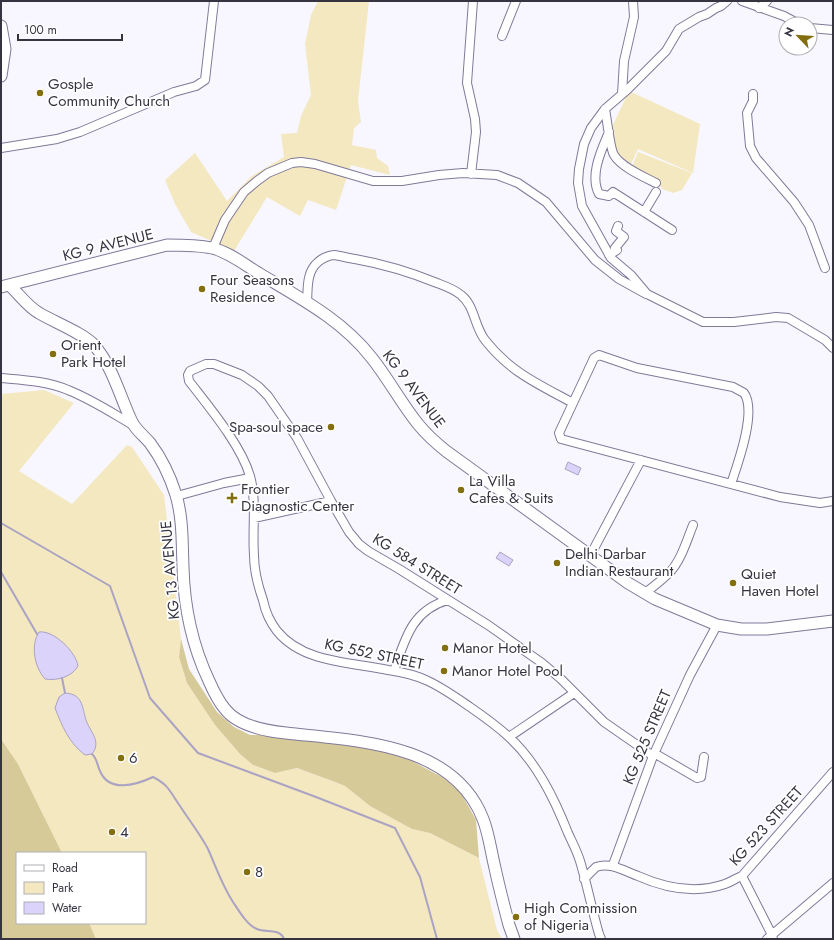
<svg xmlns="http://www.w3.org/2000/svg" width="834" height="940" viewBox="0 0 834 940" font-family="Jost,sans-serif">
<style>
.green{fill:#f3e8bf}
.forest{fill:#d7ca99}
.water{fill:#dbd3fa;stroke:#aaa3c3}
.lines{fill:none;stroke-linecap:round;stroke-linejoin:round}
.stream{stroke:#aaa3c3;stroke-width:2}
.street-casing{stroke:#807999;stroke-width:10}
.secondary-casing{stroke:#807999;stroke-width:13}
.street{stroke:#fff;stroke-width:8}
.secondary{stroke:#fff;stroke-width:11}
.poi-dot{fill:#846f0f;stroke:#fff;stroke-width:1.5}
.labels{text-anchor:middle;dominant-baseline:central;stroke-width:3.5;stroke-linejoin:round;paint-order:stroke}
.poi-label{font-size:15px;fill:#373442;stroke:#fff;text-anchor:start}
.street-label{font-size:15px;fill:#373442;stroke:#fff}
</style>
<rect width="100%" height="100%" fill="#f8f7ff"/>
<path class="green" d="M318 1H369L358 101 361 122 354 128 352 145 376 150 377 158 388 166 390 175 351 165 336 210 308 200 300 216 267 197 234 251 191 232 175 204 165 180 195 153 227 201 252 176 284 157 281 134 297 133 301 116 311 95 305 44 311 15Z
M629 91 700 124 693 173 638 149 631 164 616 153 612 127Z
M638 152 692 173 682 190 673 193 662 189 658 181 632 167Z
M44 390 74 403 19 471 72 504 127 445 132 447 164 495 181 639 179 657 187 683 215 725 240 754 253 765 275 773 297 768 345 786 370 806 412 829 430 833 479 858 497 930 502 939H96L89 923H145V853H62L18 764 1 739V394Z"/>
<path class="forest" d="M181 639 189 669 217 712 234 727 250 735H262L356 745 382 749 412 761 442 777 460 791 476 820 479 858 430 833 412 829 370 806 345 786 335 782 297 768 275 773 253 765 240 754 215 725 187 683 179 657Z
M1 739 18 764 62 853H17V923H89L96 939H1Z"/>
<path class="water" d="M568 462 581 468 578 475 565 469Z
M500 552 513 560 509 566 496 558Z
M39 632C54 630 76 652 78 666 72 677 57 681 45 679 35 668 30 646 39 632Z
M65 693C83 694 82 707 86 720 90 732 102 741 92 754L85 755C69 743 62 726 55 708L59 697Z"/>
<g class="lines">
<path class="stream" d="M1 523 110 586 150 698 198 753 316 797 395 828 420 877 437 939
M1 572 37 634
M62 678 65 693
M92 754C97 758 97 765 100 771 109 793 136 785 153 777 169 785 170 792 180 806 189 820 200 834 208 849 216 867 222 885 233 902 239 911 247 925 257 929 266 933 280 928 284 939"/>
<defs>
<path id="street" d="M727 1 721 6 716 8 707 14 699 17 679 29 666 51 627 90 605 109 591 128 584 144 579 169 578 183 582 206 611 258 631 275 647 294 703 322H734L776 317 788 318 825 340 833 348
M742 1 784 16 799 24
M759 8 767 1
M810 28 833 30
M502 36 516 1
M622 94 624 61 634 17 633 1
M753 94V101L747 113 750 146 756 158 794 202 809 225 825 268
M605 109C607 119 610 149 614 155 621 167 644 177 656 183
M609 132C602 149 589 175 599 194L609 196 613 192 672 230
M1 148 57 139 80 132 174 92 196 86 205 80 214 1
M471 174 476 132 475 119 467 83 473 1
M644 212 656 192
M213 248 225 220 244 192 257 181 268 173 292 163 301 162 315 164 373 181H402L439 175 463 173 497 175 518 183 546 202 595 260 619 279 646 294
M609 255 617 250 615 248 624 237 616 231 618 226
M307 302C308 289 306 272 318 262 321 259 329 255 334 255 341 256 348 258 355 259 383 264 410 272 437 283 445 286 454 289 461 295 475 306 474 326 485 340 510 372 538 384 573 403
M1 378C23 380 47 381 68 390 91 399 112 413 133 425
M731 484C738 463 757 411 744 393L733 387 637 368 599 355 594 358 559 433 561 439 780 497 820 503 833 501
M177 496 224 483 250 478
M254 518 331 501
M590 556 641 460
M645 593C653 587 662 580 669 573 681 561 687 540 693 525
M394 671C405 639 412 610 448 600
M509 737 574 693
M654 753 697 778 701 777 704 757
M613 865 653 756 690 675 717 625
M742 876 772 935 773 939
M584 879 596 867C611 862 624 871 638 876 665 888 696 894 725 884 731 882 736 878 742 876L833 772
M601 939 599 934C592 910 587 884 580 861 577 851 572 842 568 833 554 798 537 763 509 737 497 726 483 716 470 707 457 698 443 688 428 681 416 675 402 672 388 670 350 662 303 663 277 631 270 622 265 610 263 600 258 586 254 570 254 555 252 529 257 501 250 476 241 445 209 407 189 381L188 375 190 371 206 364H214L242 375 258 386 268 396 297 438 331 501 349 532 359 544 368 551 399 569 488 625 542 663 561 679 604 722 653 756
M767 939 833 883"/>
<path id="secondary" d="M1 26 5 49 1 76
M10 286C19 294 28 307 39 313 54 322 83 333 94 345 113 367 120 397 132 422 136 430 144 436 150 443 162 459 170 476 176 495 183 519 182 543 183 567 184 607 192 645 209 681 213 690 218 701 225 709 238 726 266 731 286 733 356 741 453 742 483 819 489 834 491 852 495 868 499 887 504 906 509 925L514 939
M1 287 167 245C182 245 197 245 212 248 229 252 245 265 260 274 300 298 342 320 371 357 388 378 401 403 418 424 426 434 436 443 446 451L628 583 655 599 717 625 741 629H767L833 621"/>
</defs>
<use href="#street" class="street-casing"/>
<use href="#secondary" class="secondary-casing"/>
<use href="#street" class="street"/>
<use href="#secondary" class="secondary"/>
</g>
<g class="poi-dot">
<circle cx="40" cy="93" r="4"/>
<circle cx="202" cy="289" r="4"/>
<circle cx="53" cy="354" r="4"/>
<circle cx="331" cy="427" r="4"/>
<circle cx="461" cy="490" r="4"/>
<path d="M230 492h4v4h4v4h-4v4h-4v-4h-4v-4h4z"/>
<circle cx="557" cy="563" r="4"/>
<circle cx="733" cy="583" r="4"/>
<circle cx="445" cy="648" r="4"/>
<circle cx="444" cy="671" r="4"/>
<circle cx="121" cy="758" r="4"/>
<circle cx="112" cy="832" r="4"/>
<circle cx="247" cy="872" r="4"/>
<circle cx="516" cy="917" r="4"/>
</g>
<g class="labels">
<g class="poi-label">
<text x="48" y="84">Gosple<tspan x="48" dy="17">Community Church</tspan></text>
<text x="210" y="280">Four Seasons<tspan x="210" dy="17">Residence</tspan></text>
<text x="61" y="345">Orient<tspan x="61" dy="17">Park Hotel</tspan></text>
<text x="323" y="427" text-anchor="end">Spa-soul space</text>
<text x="469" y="481">La Villa<tspan x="469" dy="17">Cafes &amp; Suits</tspan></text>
<text x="241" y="489">Frontier<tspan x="241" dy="17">Diagnostic Center</tspan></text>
<text x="565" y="554">Delhi Darbar<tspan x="565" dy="17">Indian Restaurant</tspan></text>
<text x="741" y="574">Quiet<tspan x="741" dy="17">Haven Hotel</tspan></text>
<text x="453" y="648">Manor Hotel</text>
<text x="452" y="671">Manor Hotel Pool</text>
<text x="129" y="758">6</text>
<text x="120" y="832">4</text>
<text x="255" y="872">8</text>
<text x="524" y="908">High Commission<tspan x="524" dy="17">of Nigeria</tspan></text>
</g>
<g class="street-label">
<text transform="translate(108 245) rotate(-14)">KG 9 AVENUE</text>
<text transform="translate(414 389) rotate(53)">KG 9 AVENUE</text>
<text transform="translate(417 564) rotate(32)">KG 584 STREET</text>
<text transform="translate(170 570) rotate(-95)">KG 13 AVENUE</text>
<text transform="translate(374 654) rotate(12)">KG 552 STREET</text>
<text transform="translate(647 737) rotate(-67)">KG 525 STREET</text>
<text transform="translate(766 826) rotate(-48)">KG 523 STREET</text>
</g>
</g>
<rect width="834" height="940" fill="none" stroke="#373442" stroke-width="4"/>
<rect x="16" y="852" width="130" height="72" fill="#ffffff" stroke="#afaeb3"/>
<rect x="24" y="865" width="20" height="6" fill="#ffffff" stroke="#afaeb3"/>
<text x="52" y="872" font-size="12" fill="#373442">Road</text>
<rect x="24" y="882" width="20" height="12" fill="#f3e8bf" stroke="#afaeb3"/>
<text x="52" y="892" font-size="12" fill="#373442">Park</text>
<rect x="24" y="902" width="20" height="12" fill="#dbd3fa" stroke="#afaeb3"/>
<text x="52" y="912" font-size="12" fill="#373442">Water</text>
<g transform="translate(798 36) rotate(295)"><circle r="19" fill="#ffffff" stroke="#afaeb3"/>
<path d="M0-3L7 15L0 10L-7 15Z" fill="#846f0f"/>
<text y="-6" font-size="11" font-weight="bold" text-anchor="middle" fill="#373442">N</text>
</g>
<path d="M18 34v6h104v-6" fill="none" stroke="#373442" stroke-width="2"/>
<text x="24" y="34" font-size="12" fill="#373442" stroke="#ffffff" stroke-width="3" paint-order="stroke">100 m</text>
</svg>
